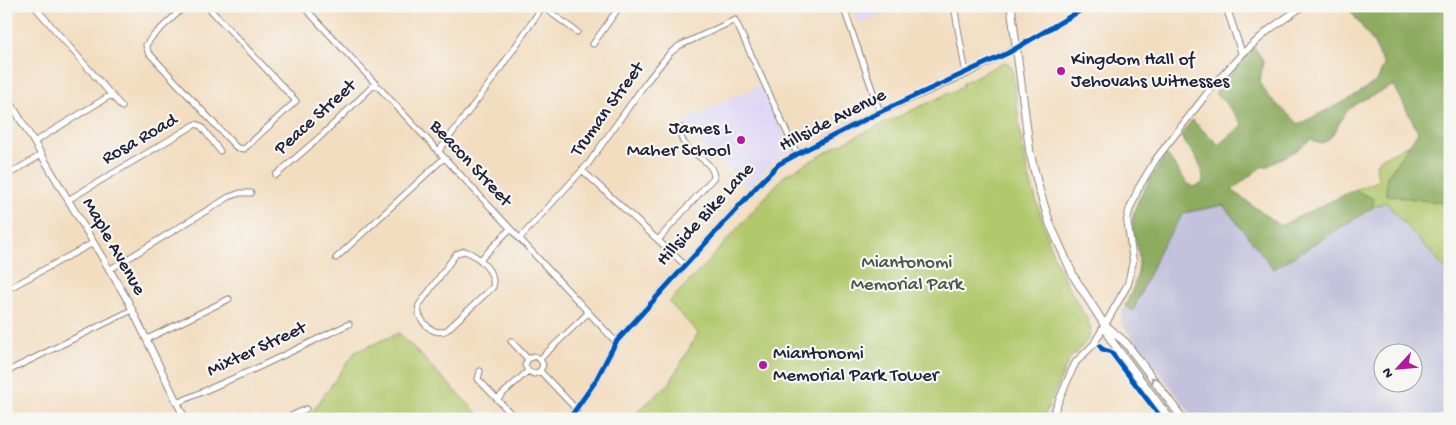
<svg xmlns="http://www.w3.org/2000/svg" width="1456" height="425" viewBox="0 0 1456 425" font-family="'Gochi Hand',sans-serif">
<style>
.built{fill:#ded5f5}
.industrial{fill:#c3c1db;fill-rule:evenodd}
.green{fill:#b2c86c;stroke:#6a7554}
.forest{fill:#8dac60;stroke:#58674e}
.lines{fill:none;stroke-linecap:round;stroke-linejoin:round}
.minor-casing{stroke:#8a807e;stroke-width:7}
.tertiary-casing{stroke:#8a807e;stroke-width:8}
.secondary-casing{stroke:#8a807e;stroke-width:9}
.trunk-casing{stroke:#8a807e;stroke-width:11}
.minor{stroke:#fff;stroke-width:5}
.tertiary{stroke:#fff;stroke-width:6}
.secondary{stroke:#fff;stroke-width:7}
.trunk{stroke:#fff;stroke-width:9}
.cycleway-casing{stroke:#f6f6f2;stroke-width:8}
.cycleway{stroke:#0057b8;stroke-width:5}
.oneway{stroke:#9c9ca7}
.poi-dot{fill:#b5179e;stroke:#f6f6f2;stroke-width:2}
.labels{text-anchor:middle;dominant-baseline:central;stroke-width:4.5;stroke-linejoin:round;paint-order:stroke}
.poi-label{font-size:19px;fill:#22223b;stroke:#f6f6f2;text-anchor:start}
.street-label{font-size:19px;fill:#22223b;stroke:#f6f6f2}
.park-label{font-size:19px;fill:#4d544a;stroke:#f6f6f2}
</style>
<rect width="100%" height="100%" fill="#f6f6f2"/>
<filter id="ink" filterUnits="userSpaceOnUse"><feTurbulence type="fractalNoise" baseFrequency=".02" numOctaves="2"/><feDisplacementMap in="SourceGraphic" scale="10" xChannelSelector="R" yChannelSelector="G"/><feConvolveMatrix kernelMatrix="1 2 1 2 8 2 1 2 1" color-interpolation-filters="sRGB"/></filter>
<filter id="wash" filterUnits="userSpaceOnUse"><feTurbulence type="fractalNoise" baseFrequency=".0096" numOctaves="4" result="noise"/><feDisplacementMap in="SourceGraphic" scale="20" xChannelSelector="R" yChannelSelector="G"/><feGaussianBlur stdDeviation="1.12" result="paint"/><feColorMatrix in="noise" values="0 0 0 0 0 0 0 0 0 0 0 0 0 0 0 0 0 1.4 0 .05"/><feComposite in="paint" operator="in"/></filter>
<g filter="url(#wash)">
<rect width="100%" height="100%" fill="#f3ddc0"/>
<path class="built" d="M853 6H899L859 24Z
M761 85 791 150 776 159 748 187 685 130V124L695 115Z"/>
<path class="industrial" d="M1384 202 1450 274V408L1434 419H1195L1122 324 1121 317 1125 306 1133 310 1160 249 1184 213 1223 205 1274 269 1372 208ZM1384 352H1414V382H1384Z"/>
<path class="green" d="M1004 62 1008 63 1012 68 1021 139 1028 174 1053 255 1066 283 1088 321 1091 330 1087 341 1069 360 1043 419H600L603 417 630 418 669 384 698 333 669 302 704 266 784 176 846 141 962 87 963 83Z
M1410 144 1387 177 1386 195 1450 204V274L1385 202 1372 208 1374 199 1354 190 1376 182 1378 179 1376 165 1378 160Z
M399 333 483 419H307L355 352Z"/>
<path class="forest" d="M1347 6H1450V204L1386 195 1387 177 1418 132 1394 85C1381 92 1359 100 1349 109 1339 119 1335 140 1320 144L1311 139 1297 150 1268 166 1261 167 1232 190 1280 226 1354 190 1374 199 1372 208 1274 269 1223 205 1184 213 1160 249 1133 311 1125 306C1132 291 1140 275 1139 258 1138 244 1130 230 1133 216 1137 196 1156 172 1166 154L1187 183 1194 187 1202 184C1207 166 1189 149 1180 136L1192 120 1219 145 1243 125C1234 113 1226 103 1215 93L1254 47 1263 60 1260 82 1268 96 1299 124 1349 99 1377 81 1384 65 1373 42Z"/>
</g>
<g filter="url(#ink)">
<g class="lines">
<defs>
<path id="minor" d="M34 6 122 107
M185 6 152 37 146 45 148 52 235 146 238 148 244 149 296 101 207 6
M303 6 616 342
M542 6 577 32
M843 6 880 112
M954 6 966 74
M593 44 620 6
M1017 48 1088 6
M34 142 111 95
M438 152 493 79 543 6
M582 170 685 265
M276 175 321 136 375 84
M6 176 41 155
M68 200 196 124 201 126 220 151
M519 239 588 164 645 84 669 54 679 46 735 20 797 154
M658 240 714 177C713 156 676 152 681 128
M464 251C477 254 496 272 493 287L447 330C433 338 415 318 419 305L456 254Z
M336 258 444 158
M480 260 510 229
M109 270 229 197 240 193H251
M6 290 93 243
M147 339 229 299
M511 341 528 359
M528 359 534 356 540 359 543 365 540 371
M528 359 525 365 528 371
M540 359 588 313
M480 371 478 379 516 419
M528 371 534 374 540 371
M540 371 577 410
M6 372 132 310
M497 399 528 371
M177 403 259 367 349 324
M285 419 306 409"/>
<path id="tertiary" d="M1226 6 1242 54
M6 95 128 301 185 419
M569 419 595 382 616 342 760 183 779 164 807 149 880 112 966 74 1017 48
M1051 419 1072 370 1076 362 1094 344 1128 284 1133 261 1127 220 1129 211 1138 189 1156 159 1212 87 1242 54 1270 29 1303 6"/>
<path id="secondary" d="M1011 6 1030 153 1039 189 1050 224 1074 277 1104 324 1111 340 1170 419
M1104 324 1126 343 1183 419"/>
<path id="trunk" d="M1445 419 1450 415"/>
</defs>
<use href="#minor" class="minor-casing"/>
<use href="#tertiary" class="tertiary-casing"/>
<use href="#secondary" class="secondary-casing"/>
<use href="#trunk" class="trunk-casing"/>
<use href="#minor" class="minor"/>
<use href="#tertiary" class="tertiary"/>
<use href="#secondary" class="secondary"/>
<use href="#trunk" class="trunk"/>
<defs>
<path id="cycleway" d="M1100 346 1102 349 1111 352 1162 419
M569 419 595 382 616 342 760 183 779 164 807 149 880 112 1008 53 1088 6"/>
</defs>
<use href="#cycleway" class="cycleway-casing"/>
<use href="#cycleway" class="cycleway"/>
</g>
<defs><path id="oneway-chevron" d="M-2-3.5L2.5 0L-2 3.5" fill="none" stroke-width="1.6" stroke-linecap="round" stroke-linejoin="round" transform="scale(1.25)"/></defs>
<use class="oneway" href="#oneway-chevron" transform="translate(1154 380) rotate(-127)"/>
</g>
<g class="poi-dot">
<circle cx="1061" cy="71" r="5"/>
<circle cx="741" cy="140" r="5"/>
<circle cx="763" cy="365" r="5"/>
</g>
<g class="labels">
<g class="poi-label">
<text x="1071" y="60">Kingdom Hall of<tspan x="1071" dy="22">Jehovahs Witnesses</tspan></text>
<text x="731" y="129" text-anchor="end">James L<tspan x="731" dy="22">Maher School</tspan></text>
<text x="773" y="354">Miantonomi<tspan x="773" dy="22">Memorial Park Tower</tspan></text>
</g>
<g class="street-label">
<text transform="translate(608 110) rotate(-54)">Truman Street</text>
<text transform="translate(316 118) rotate(-42)">Peace Street</text>
<text transform="translate(833 121) rotate(-27)">Hillside Avenue</text>
<text transform="translate(140 140) rotate(-30)">Rosa Road</text>
<text transform="translate(470 164) rotate(47)">Beacon Street</text>
<text transform="translate(706 215) rotate(-47)">Hillside Bike Lane</text>
<text transform="translate(113 247) rotate(60)">Maple Avenue</text>
<text transform="translate(257 350) rotate(-25)">Mixter Street</text>
</g>
<g class="park-label">
<text x="907" y="263">Miantonomi<tspan x="907" dy="22">Memorial Park</tspan></text>
</g>
</g>
<rect width="1456" height="425" fill="none" stroke="#f6f6f2" stroke-width="25"/>
<g transform="translate(1398 368) rotate(244)"><circle r="24" fill="#f6f6f2" stroke="#a1a1a9"/>
<path d="M0-4L9 19L0 12L-9 19Z" fill="#b5179e"/>
<text y="-8" font-size="14" font-weight="bold" text-anchor="middle" fill="#22223b">N</text>
</g>
</svg>
